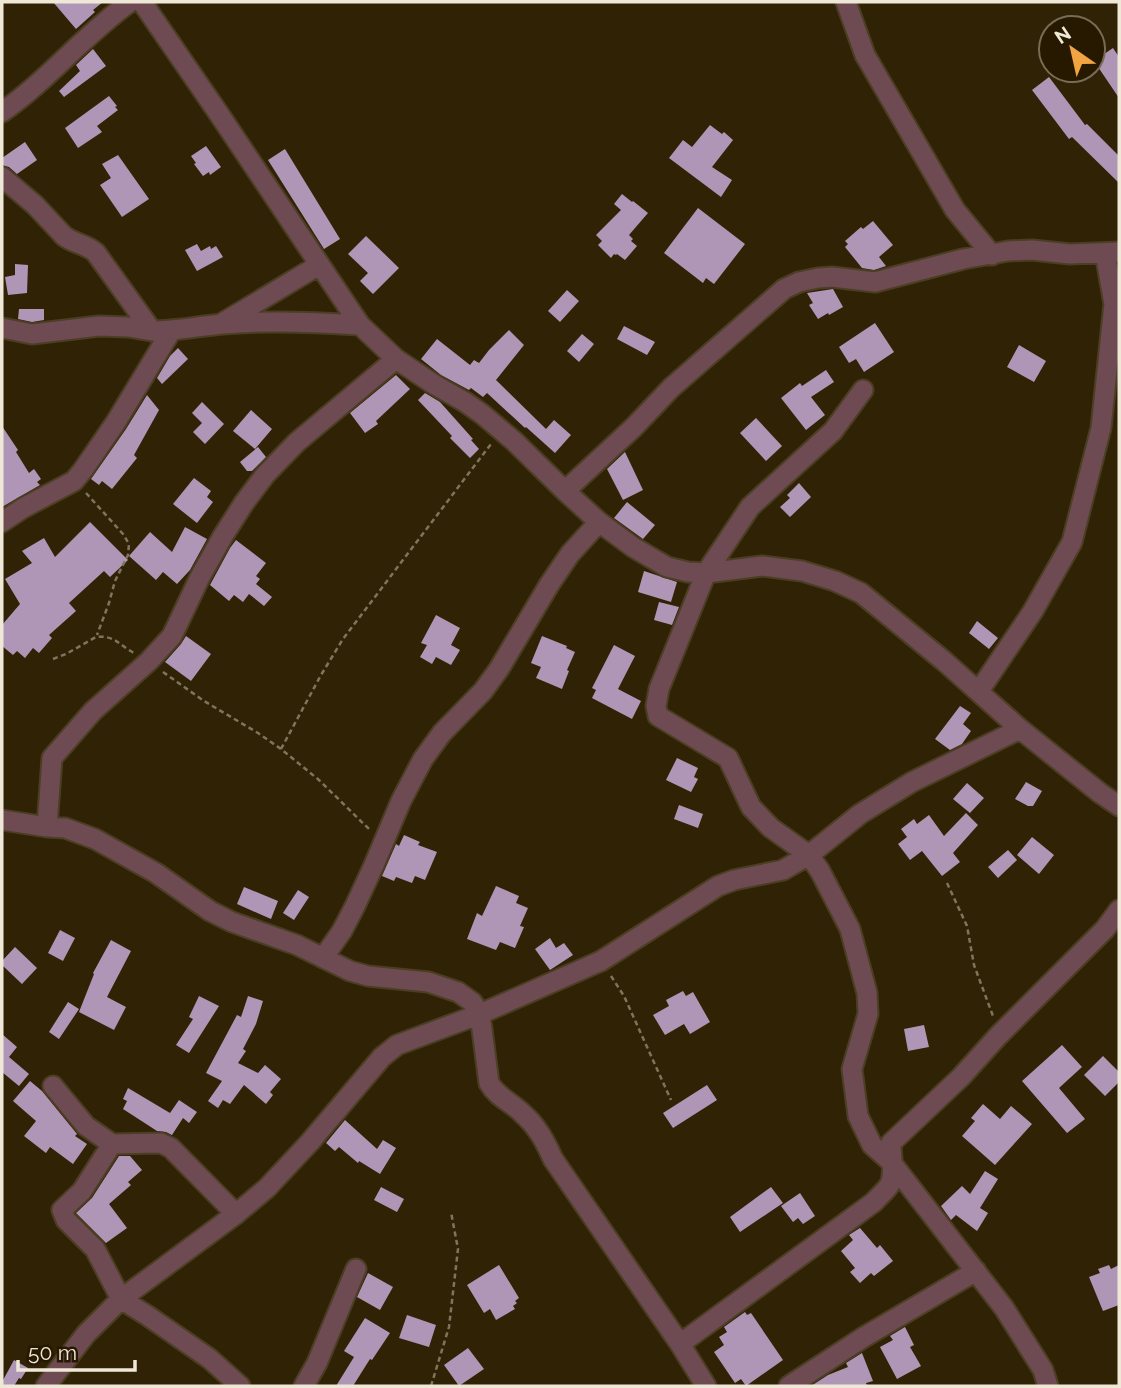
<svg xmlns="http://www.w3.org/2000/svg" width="1121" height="1388" viewBox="0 0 1121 1388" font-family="Raleway,sans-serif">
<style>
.building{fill:#af96b6}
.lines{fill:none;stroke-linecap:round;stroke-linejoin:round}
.street-casing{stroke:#4b3e22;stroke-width:23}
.path{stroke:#7f745c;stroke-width:2.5;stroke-dasharray:5 3.5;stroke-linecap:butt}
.street{stroke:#6e4a53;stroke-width:19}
</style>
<rect width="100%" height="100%" fill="#302205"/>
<path class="building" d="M53 2H103L93 10 95 12 76 29Z
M1113 48 1119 57V98L1094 61Z
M93 49 106 66 64 97 59 91 80 71 76 65Z
M1049 77 1085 125 1087 124 1119 156V183L1072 137 1069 139 1032 90Z
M109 96 117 106 115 107 118 110 97 126 102 132 78 148 65 128Z
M710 125 722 134 724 132 733 140 712 167 732 180 721 197 669 158 683 140 692 147Z
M25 142 37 160 17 174 9 167 2 165V158Z
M206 146 221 167 210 175 209 172 203 176 194 164 196 163 191 156Z
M285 149 340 239 324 249 268 160Z
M118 155 149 199 122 217 100 185 111 178 102 164Z
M622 194 632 202 633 201 648 213 629 235 633 239 631 241 637 246 625 260 617 254 616 255 614 254 611 258 598 245 602 241 596 235 621 210 614 204Z
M698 208 745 244 714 284 706 278 703 283 664 253Z
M873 221 893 245 879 257 886 266 874 270 862 268 845 247 848 244 845 241 861 227 863 229Z
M366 236 399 268 373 294 360 281 368 273 348 254Z
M197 244 201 251 210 246 211 249 216 246 223 257 197 271 185 250Z
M15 264 28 265 27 293 8 295 5 277 15 275Z
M833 289 843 307 829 315 828 313 818 319 809 305 813 303 807 293Z
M567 290 579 301 560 322 548 311Z
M19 309H44V320L32 322 18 319Z
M875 323 894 352 864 372 856 359 849 363 839 347Z
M624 326 655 342 647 355 617 339Z
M509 330 524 345 496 380 546 429 554 420 571 435 555 453 526 427 525 428 487 393 483 397 471 388 469 390 441 375 421 359 437 339 470 365 474 360 479 363 489 350Z
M582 334 594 344 579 362 567 351Z
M1019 345 1046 361 1034 382 1007 367Z
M178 348 188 359 162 384 157 378 170 356Z
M826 370 834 382 811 397 825 415 806 430 781 398 800 383 802 386Z
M396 375 410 389 376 421 378 424 365 433 350 413Z
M425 393 440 402 473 439 471 440 479 449 470 458 450 438 452 436 418 400Z
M147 395 159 410 134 455 137 458 112 489 102 481 99 485 91 479 126 429Z
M202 402 224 424 205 444 193 432 202 423 192 413Z
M251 410 272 429 255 449 233 431Z
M756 418 782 446 766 461 740 433Z
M2 426 18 450 16 452 29 473 34 469 41 479 37 482 40 485 2 507Z
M258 447 266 457 252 471H247L240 462Z
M625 452 643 490 623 500 607 469Z
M194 478 211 491 207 497 213 502 197 523 173 504Z
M799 483 811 497 790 517 780 507 790 498 787 495Z
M627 502 655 525 643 539 614 518Z
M90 522 128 560 110 577 104 571 69 603 76 611 49 635 52 638 39 653 33 648 25 658 17 651 13 655 2 646V625L20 604 5 579 32 563 22 551 44 538 55 557Z
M185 527 207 539 190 570 177 584 163 572 156 580 129 556 150 532 172 552Z
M236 540 266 563 256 576 260 579 256 584 272 597 264 606 249 594 243 602 234 595 229 601 210 585 230 548Z
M644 571 677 582 671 602 638 592Z
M659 602 679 607 672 625 654 620Z
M436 615 460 628 451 645 460 650 451 665 436 657 432 664 420 657 427 645 421 643Z
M977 621 998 638 989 649 969 633Z
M186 636 211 654 191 681 165 662 181 644Z
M542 636 567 646 566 648 575 652 567 670 569 671 562 689 536 678 541 667 531 663Z
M614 645 635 656 618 689 641 701 632 719 592 698 596 690 592 688Z
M960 706 971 713 963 724 971 731 962 744 950 750 935 739Z
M677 758 698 768 694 777 698 779 691 792 666 780Z
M1026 782 1042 791 1033 806H1028L1015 799Z
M967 783 984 798 970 813 953 799Z
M679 805 703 814 698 828 674 819Z
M966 813 978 825 953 853 960 862 942 876 922 851 910 860 898 844 907 837 901 829 914 819 917 824 929 815 944 836Z
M404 835 420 842 418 845 437 852 425 880 415 876 412 883 396 877 394 881 382 876 396 844 399 846Z
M1032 837 1054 855 1039 874 1017 855Z
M1008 850 1017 860 998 878 988 867Z
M496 886 519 896 516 903 528 908 520 926 524 927 515 948 500 942 496 950 467 939 477 913 482 916Z
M244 887 278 901 271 919 237 904Z
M298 890 309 897 294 920 283 913Z
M60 930 75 938 63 961 48 953Z
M550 938 556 948 564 943 573 955 550 970 535 949Z
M111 940 131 951 107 997 126 1007 114 1030 79 1012 94 974 93 973Z
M15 947 37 968 22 984 2 965V961Z
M683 991 686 996 693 992 710 1022 690 1034 684 1024 665 1035 653 1015 669 1006 666 1000Z
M199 996 219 1006 189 1053 176 1045 193 1019 189 1017Z
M248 996 263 1001 256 1024 243 1049 246 1051 238 1063 258 1073 265 1065 281 1079 270 1092 273 1095 266 1104 244 1085 230 1104 223 1100 218 1108 208 1101 222 1081 206 1073 237 1015 241 1017Z
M68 1002 79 1009 59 1039 49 1032Z
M924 1025 929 1047 908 1051 904 1029Z
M2 1034 17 1047 9 1057 29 1074 19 1086 2 1072Z
M1062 1045 1082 1067 1059 1088 1085 1119 1067 1133 1022 1081Z
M1103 1056 1119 1072V1082L1105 1096 1084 1075Z
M30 1081 42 1091 77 1134 75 1136 87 1144 73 1164 50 1147 46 1153 24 1136 36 1121 13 1101Z
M707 1085 717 1100 673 1128 663 1113Z
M128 1088 170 1113 179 1100 197 1112 189 1123 183 1118 172 1135 166 1132 157 1131 123 1109 127 1101 123 1099Z
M983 1104 1000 1119 1011 1106 1032 1124 995 1165 962 1136 975 1121 971 1118Z
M345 1120 377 1149 383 1140 396 1148 380 1174 359 1161 358 1163 339 1147 335 1151 326 1143Z
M119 1156H130L142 1170 128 1182 131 1185 109 1204 127 1228 106 1243 76 1213 92 1198Z
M985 1171 998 1179 980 1208 988 1213 977 1231 956 1215 951 1220 941 1206 962 1186 970 1194Z
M381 1187 404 1199 397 1212 374 1200Z
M771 1187 783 1203 740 1232 730 1217Z
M800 1193 815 1216 803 1224 798 1218 793 1222 781 1206Z
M860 1228 877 1248 880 1245 893 1261 874 1276 871 1273 860 1283 850 1272 855 1268 841 1251 853 1240 849 1235Z
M499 1265 519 1298 515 1301 517 1303 513 1306 515 1309 496 1320 490 1309 484 1313 467 1285Z
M1109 1265 1111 1269 1119 1265V1305L1103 1311 1089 1277 1100 1273 1098 1269Z
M368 1273 393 1287 380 1310 357 1297Z
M745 1312 747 1315 751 1313 783 1360 746 1386 741 1379 735 1383 714 1352 724 1345 719 1337 727 1332 724 1327Z
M407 1315 436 1325 429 1347 399 1338Z
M365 1318 390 1333 372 1360 370 1359 353 1386H336L354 1357 344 1351Z
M905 1327 914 1345 910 1347 921 1366 897 1379 880 1347 893 1340 890 1336Z
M468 1348 484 1369 459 1386 444 1365Z
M862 1353 873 1381 866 1383 867 1386H811L828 1375 848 1367 846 1363Z
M14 1360 28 1368 21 1379 19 1378 14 1386H2V1382Z"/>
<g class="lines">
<defs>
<path id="street" d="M142 2 219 114 360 325 396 359 435 385 465 402 482 414 514 441 565 491 599 522 633 547 667 567 688 572 706 573 762 566 802 571 835 581 861 593 944 661 1020 729 1100 793 1119 806
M846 2 865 55 955 210 992 255
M2 112C48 80 84 35 130 2
M2 177 35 205 64 236C74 244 87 244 96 253L152 331C176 331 199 326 223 324 268 320 314 322 360 325
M224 322 319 265
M2 328 32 334 99 326 128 327 152 331
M863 390 833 431 750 507 706 573 659 689 656 706 658 716 728 758 751 807 771 828 809 855 820 871 850 929 867 993 868 1014 852 1069 858 1116 872 1145 891 1162 1004 1308 1043 1370 1048 1386
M565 491 634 427 671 388 784 289 799 282 818 278 832 277 875 282 963 259 1008 251 1032 250 1070 254 1119 252
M2 522 23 508 74 481 83 470 116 422 171 331
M979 691 1033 611 1072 542 1101 428 1114 304 1105 253
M2 820 47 827 65 828 95 839 156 873 210 911 232 922 297 945 350 971 368 976 428 982 458 992 472 1002 480 1014 489 1083C497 1097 511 1102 522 1113 537 1126 545 1141 553 1159L680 1344 706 1386
M47 827 52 758 93 711 149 661 172 636 200 577 223 536 244 503 265 475 297 442 396 359
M323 958 342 931 355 906 374 865 401 801 423 759 442 733 483 691 499 669 549 585 570 554 599 522
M53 1086 86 1126 112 1144 161 1143 171 1148 236 1214
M112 1144 82 1191 62 1210 66 1220 95 1249 121 1299 148 1316 210 1359 240 1386
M680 1344 874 1202C879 1196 887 1190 890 1184 895 1173 891 1155 891 1143L961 1077 998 1036 1105 929 1119 910
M46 1386 86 1334 121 1299 236 1214 267 1188 310 1142 382 1057 397 1045 480 1014 601 961 718 886 734 880 783 870 809 855 860 814 912 782 1020 729
M304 1386 317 1363 356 1269
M789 1386 864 1337 976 1271"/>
</defs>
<use href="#street" class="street-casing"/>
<path class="path" d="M86 493 123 534 129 544 128 555 115 581 109 603 97 635
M53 659 66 654 96 637C115 635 119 645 134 653
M163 672 204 701 258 733 281 749 319 780 371 831
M281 749 321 675 343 639 491 444
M947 883 967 926 974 965 993 1016
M611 976 624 996 671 1100
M431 1386 449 1327 458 1249 451 1212"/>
<use href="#street" class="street"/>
</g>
<rect width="1121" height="1388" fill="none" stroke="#f0e8d7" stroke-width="7"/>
<g transform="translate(1072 49) rotate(326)"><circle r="33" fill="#261900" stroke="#776c56" stroke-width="2"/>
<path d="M0-5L12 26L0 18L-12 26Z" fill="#f3a442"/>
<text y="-10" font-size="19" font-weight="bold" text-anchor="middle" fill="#f0e8d7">N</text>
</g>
<path d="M18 1360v10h117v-10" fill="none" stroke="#f0e8d7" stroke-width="3.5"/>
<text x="28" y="1360" font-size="21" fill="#f0e8d7" stroke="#261900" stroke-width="5" paint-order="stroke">50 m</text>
</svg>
